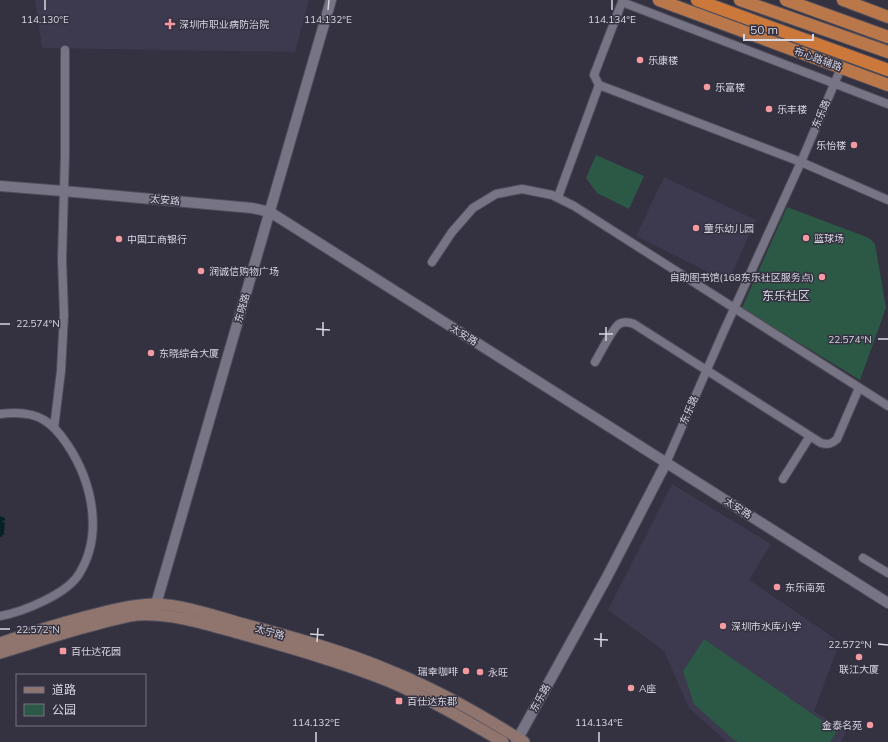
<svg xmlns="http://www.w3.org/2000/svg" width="888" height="742" viewBox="0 0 888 742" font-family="Mulish,'Noto Sans SC',sans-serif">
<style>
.built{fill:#3d394f}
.green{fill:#2c5945}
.water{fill:url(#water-ripples)}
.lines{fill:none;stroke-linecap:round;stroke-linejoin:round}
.minor-casing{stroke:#514e5b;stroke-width:10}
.tertiary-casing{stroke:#514e5b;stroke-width:12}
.secondary-casing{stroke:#514e5b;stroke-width:13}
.trunk-casing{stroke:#514e5b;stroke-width:14}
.motorway-casing{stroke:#514e5b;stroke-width:14}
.minor{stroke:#777486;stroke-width:8}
.tertiary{stroke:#777486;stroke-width:10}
.secondary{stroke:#90756f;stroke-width:11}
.trunk{stroke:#ba7749;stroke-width:12}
.motorway{stroke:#cb783a;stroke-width:12}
.ticks{fill:none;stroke:#d8d6e1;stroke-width:1.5}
.poi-dot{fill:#f49aa0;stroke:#343141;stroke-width:1.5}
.labels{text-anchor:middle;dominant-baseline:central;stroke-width:3;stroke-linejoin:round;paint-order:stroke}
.poi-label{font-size:10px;fill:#d8d6e1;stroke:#343141;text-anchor:start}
.street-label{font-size:10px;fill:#d8d6e1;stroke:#343141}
.quarter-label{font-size:12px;fill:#d8d6e1;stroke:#343141}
.ticks-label{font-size:10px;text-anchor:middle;fill:#d8d6e1;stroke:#343141;stroke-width:3;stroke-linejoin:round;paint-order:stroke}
</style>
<defs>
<pattern id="water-ripples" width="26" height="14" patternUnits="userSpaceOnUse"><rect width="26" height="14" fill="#062124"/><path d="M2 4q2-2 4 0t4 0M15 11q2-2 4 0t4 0" fill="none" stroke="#2a4044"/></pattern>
</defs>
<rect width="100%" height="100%" fill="#343141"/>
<path class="built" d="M35 0H309L295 52 42 48Z
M664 177 756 220 728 282 636 236Z
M672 484 771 544 749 580 840 642 814 711 846 732 841 742H727L689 708 664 651 608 610Z"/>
<path class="green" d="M596 155 644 176 629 209 597 193 586 178Z
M787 207 869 238 875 244 886 308 860 380 742 308Z
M704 639 837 731 830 742H738L734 740 694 704 683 671Z"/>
<path class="water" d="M0 516 5 518 4 536 0 537Z"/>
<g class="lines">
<defs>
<path id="minor" d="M599 85 801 162 888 200
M558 197 599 85 594 75 622 2 888 104
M432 262 452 232 473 208 496 194 522 189 552 195 574 206 888 406
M595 362C600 354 612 329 619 324 624 321 629 322 634 324L821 443C828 445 832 444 837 439L859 388
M0 414C15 412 31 412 44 420 54 426 61 435 67 444 92 481 104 534 79 574 67 594 23 612 0 616
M54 428 61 371 64 315 62 259 65 155V50
M666 463 723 333 801 162 841 68
M783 479 810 436
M863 558 888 573"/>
<path id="tertiary" d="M0 186 63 191 252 208 270 212 888 603
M154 611 331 0
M516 742 607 577 666 463"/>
<path id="secondary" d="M0 643C32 632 63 622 96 614 115 609 135 604 155 604 185 605 215 616 244 624 293 637 344 651 391 671 438 690 482 715 524 742
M0 653C30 644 60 634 90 626 105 622 121 617 137 615 172 613 205 624 238 633 287 647 341 662 388 681 428 698 465 720 503 742"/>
<path id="trunk" d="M659 0 888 85
M740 0 888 52
M786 0 888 37
M843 0 888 17"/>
<path id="motorway" d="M697 0 888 70"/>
</defs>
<use href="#minor" class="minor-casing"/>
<use href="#tertiary" class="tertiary-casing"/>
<use href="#secondary" class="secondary-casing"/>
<use href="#trunk" class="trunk-casing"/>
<use href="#motorway" class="motorway-casing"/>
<use href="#minor" class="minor"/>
<use href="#tertiary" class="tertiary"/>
<use href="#secondary" class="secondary"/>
<use href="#trunk" class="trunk"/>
<use href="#motorway" class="motorway"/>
</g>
<path class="ticks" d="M45 10V0M328 10 329 0M612 10V0M0 324H10M316 329 330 330M599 334H613M323 336V322M878 339H888M606 341V327M0 629H10M310 634 324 635M594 639 608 640M317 642 318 628M878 644 888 645M601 647V633M316 742V732M599 742V732"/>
<g class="poi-dot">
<path d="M168 18h4v4h4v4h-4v4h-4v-4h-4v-4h4z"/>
<circle cx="640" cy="60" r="4"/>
<circle cx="707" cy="87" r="4"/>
<circle cx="769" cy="109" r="4"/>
<circle cx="854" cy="145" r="4"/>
<circle cx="696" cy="228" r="4"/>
<circle cx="806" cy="238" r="4"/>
<circle cx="119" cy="239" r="4"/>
<circle cx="201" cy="271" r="4"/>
<circle cx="822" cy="277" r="4"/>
<circle cx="151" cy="353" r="4"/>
<circle cx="777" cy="587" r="4"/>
<circle cx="723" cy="626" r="4"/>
<rect x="59" y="647" width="8" height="8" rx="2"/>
<circle cx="859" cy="657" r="4"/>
<circle cx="466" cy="671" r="4"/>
<circle cx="480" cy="672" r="4"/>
<circle cx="631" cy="688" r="4"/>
<rect x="395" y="697" width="8" height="8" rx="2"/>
<circle cx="870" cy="725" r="4"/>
</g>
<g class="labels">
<g class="poi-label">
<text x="179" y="24">深圳市职业病防治院</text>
<text x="648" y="60">乐康楼</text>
<text x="715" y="87">乐富楼</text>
<text x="777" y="109">乐丰楼</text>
<text x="846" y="145" text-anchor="end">乐怡楼</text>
<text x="704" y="228">童乐幼儿园</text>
<text x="814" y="238">篮球场</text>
<text x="127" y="239">中国工商银行</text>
<text x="209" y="271">润诚信购物广场</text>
<text x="814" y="277" text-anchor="end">自助图书馆(168东乐社区服务点)</text>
<text x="159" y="353">东晓综合大厦</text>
<text x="785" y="587">东乐南苑</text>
<text x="731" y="626">深圳市水库小学</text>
<text x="71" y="651">百仕达花园</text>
<text x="859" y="669" text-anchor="middle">联江大厦</text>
<text x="458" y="671" text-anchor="end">瑞幸咖啡</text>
<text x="488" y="672">永旺</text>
<text x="639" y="688">A座</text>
<text x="407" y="701">百仕达东郡</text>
<text x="862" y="725" text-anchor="end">金泰名苑</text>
</g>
<g class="street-label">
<text transform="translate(818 59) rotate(20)">布心路辅路</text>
<text transform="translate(821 114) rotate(-67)">东乐路</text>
<text transform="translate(165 200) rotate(5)">太安路</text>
<text transform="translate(242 308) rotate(-74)">东晓路</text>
<text transform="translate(464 335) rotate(32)">太安路</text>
<text transform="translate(689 410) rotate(-66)">东乐路</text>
<text transform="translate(738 508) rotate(32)">太安路</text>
<text transform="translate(270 632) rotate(16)">太宁路</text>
<text transform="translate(540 698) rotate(-61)">东乐路</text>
</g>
<g class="quarter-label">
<text x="786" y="295">东乐社区</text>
</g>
</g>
<g class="ticks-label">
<text x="45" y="23">114.130°E</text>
<text x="328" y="23">114.132°E</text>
<text x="612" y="23">114.134°E</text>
<text x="38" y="327">22.574°N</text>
<text x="850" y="343">22.574°N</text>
<text x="38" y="633">22.572°N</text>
<text x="850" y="648">22.572°N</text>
<text x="316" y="726">114.132°E</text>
<text x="599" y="726">114.134°E</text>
</g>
<rect x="16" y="674" width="130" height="52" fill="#343141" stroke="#767381"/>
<rect x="24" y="687" width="20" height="6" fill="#90756f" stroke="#767381"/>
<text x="52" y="694" font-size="12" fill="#d8d6e1">道路</text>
<rect x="24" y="704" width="20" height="12" fill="#2c5945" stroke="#767381"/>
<text x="52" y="714" font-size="12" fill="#d8d6e1">公园</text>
<path d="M744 34v6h69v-6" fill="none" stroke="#d8d6e1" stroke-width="2"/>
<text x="750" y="34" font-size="12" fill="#d8d6e1" stroke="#343141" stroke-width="3" paint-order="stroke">50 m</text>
</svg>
